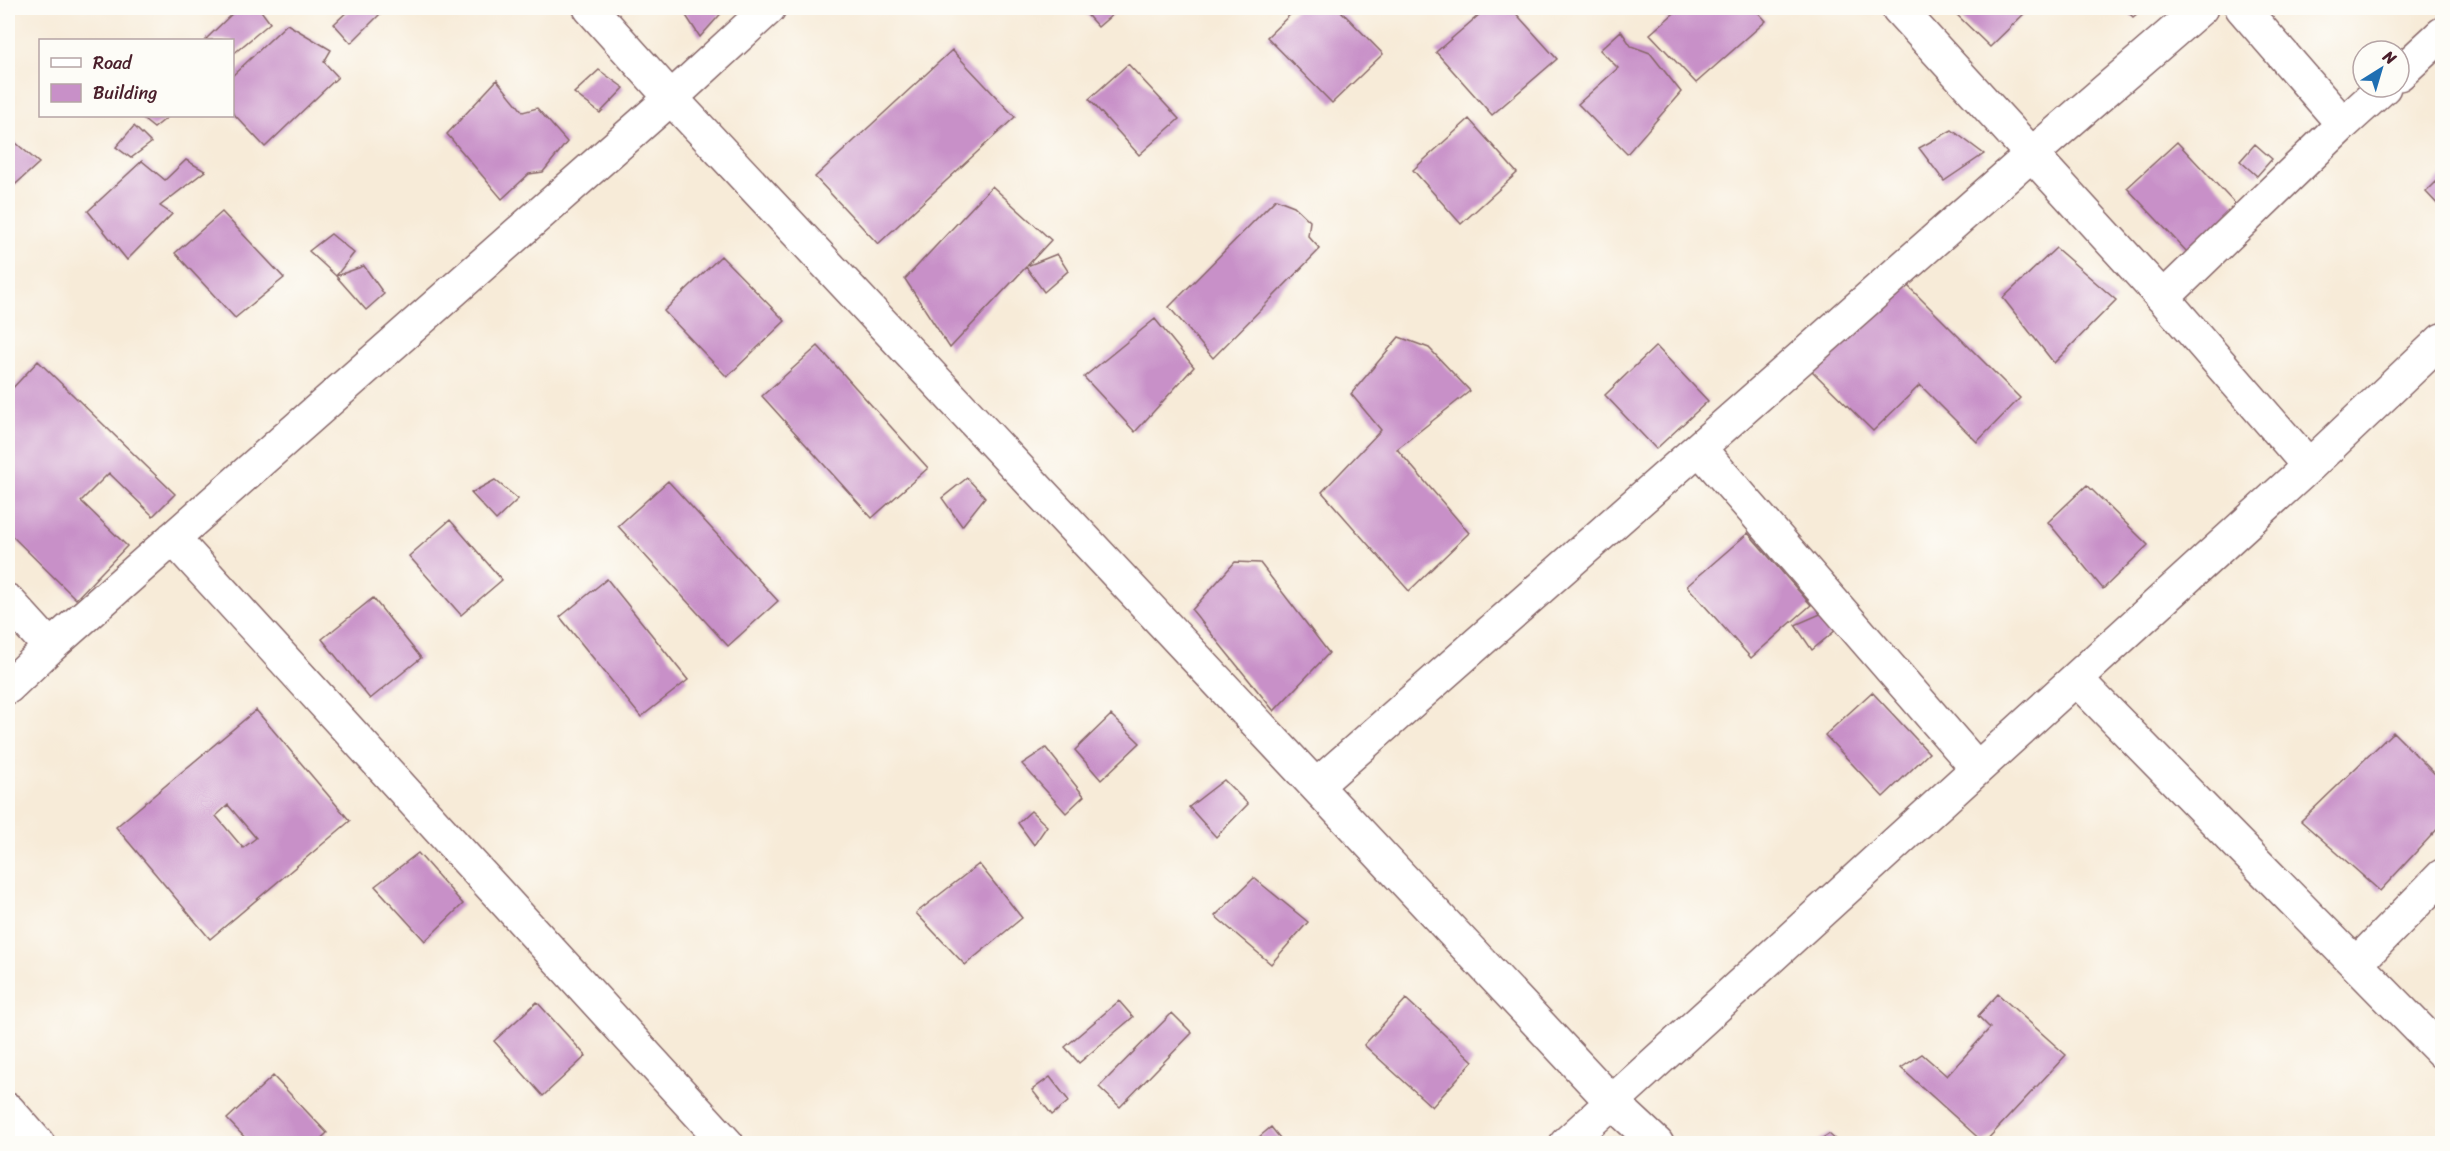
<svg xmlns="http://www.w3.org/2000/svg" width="2450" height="1151" viewBox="0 0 2450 1151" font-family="Sriracha,sans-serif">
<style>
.building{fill:#c890c8;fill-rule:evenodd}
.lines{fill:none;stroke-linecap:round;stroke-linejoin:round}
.minor-casing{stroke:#876668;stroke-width:36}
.minor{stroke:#fff;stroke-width:33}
</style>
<rect width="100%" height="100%" fill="#fdfcf7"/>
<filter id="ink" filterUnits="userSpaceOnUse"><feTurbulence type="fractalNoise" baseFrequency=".0167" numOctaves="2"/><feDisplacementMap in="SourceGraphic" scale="12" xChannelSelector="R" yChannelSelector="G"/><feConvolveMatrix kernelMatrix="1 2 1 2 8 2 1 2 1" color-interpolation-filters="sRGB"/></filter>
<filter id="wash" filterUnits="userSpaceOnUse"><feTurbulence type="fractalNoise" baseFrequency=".008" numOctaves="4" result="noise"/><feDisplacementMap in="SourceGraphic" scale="24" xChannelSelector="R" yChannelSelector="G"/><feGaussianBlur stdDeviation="1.35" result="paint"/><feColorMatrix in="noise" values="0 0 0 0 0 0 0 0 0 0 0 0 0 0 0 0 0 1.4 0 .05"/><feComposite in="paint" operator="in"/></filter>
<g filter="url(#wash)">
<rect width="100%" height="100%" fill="#f7ebd8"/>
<g id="blocks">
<path class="building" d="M238 8H259L270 23 232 55V40H205Z
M351 8H386L351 43 334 24Z
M681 8H726L700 37Z
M1081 8H1120L1098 27Z
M1297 8H1338L1383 54 1332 103 1267 37Z
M1487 8H1511L1557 59 1492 115 1436 52Z
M1680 8H1754L1766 21 1696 83 1650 34Z
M1950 8H2030L1990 47Z
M2124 8H2144L2133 17Z
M287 24 331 50 324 62 338 77 265 147 232 112V76Z
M1621 31 1631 46 1650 53 1681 92 1627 154 1578 104 1618 68 1600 50Z
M952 50 1015 117 878 244 815 177Z
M1128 64 1179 119 1139 155 1089 99Z
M599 70 624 88 600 113 574 93Z
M497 80 523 112 537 108 567 142 543 172 529 174 502 199 447 134Z
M139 116H169L154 128Z
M1469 119 1517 173 1461 224 1413 170Z
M134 126 151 143 131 158 116 147Z
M1952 130 1984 154 1944 181 1919 148Z
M8 136 39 163 8 191Z
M2177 142 2238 207 2188 253 2127 188Z
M2255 144 2272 159 2257 176 2240 161Z
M186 160 205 171 160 206 172 214 127 260 88 211 142 161 165 180Z
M2442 176V209L2426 192Z
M992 186 1051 240 1027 266 1057 254 1068 271 1044 292 1026 267 950 348 905 279Z
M1276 199 1294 206 1310 221 1308 236 1320 249 1213 358 1169 307Z
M222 212 284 278 235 318 175 253Z
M331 234 354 253 336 276 309 251Z
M2056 248 2116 300 2054 363 2003 298Z
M721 256 785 321 727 377 664 311Z
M364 266 384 294 366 310 336 276Z
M1898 276 2020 398 1977 442 1920 385 1873 431 1807 366Z
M1155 319 1194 367 1135 432 1084 377Z
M1399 337 1429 348 1470 391 1397 449 1469 533 1409 591 1322 492 1381 430 1351 394Z
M818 346 928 468 872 518 762 396Z
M1656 346 1708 401 1656 449 1605 395Z
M38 361 175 494 153 516 109 473 81 501 127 546 76 599 8 532V393Z
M967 478 985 497 962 526 942 498Z
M495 480 518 499 496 520 471 493Z
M668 481 778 601 728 646 618 526Z
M2087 485 2148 545 2103 589 2048 522Z
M450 520 502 580 461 615 409 556Z
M1748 533 1811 605 1751 658 1687 586Z
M1235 562 1260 563 1329 653 1274 711 1192 610Z
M607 579 688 680 641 717 560 617Z
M373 598 421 658 370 699 322 639Z
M1825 612 1837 629 1812 650 1795 625Z
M1872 692 1929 753 1883 797 1825 735Z
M256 710 350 821 210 939 116 827ZM228 805 256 838 243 848 216 816Z
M1111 715 1140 743 1101 780 1075 750Z
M2393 732 2442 781V824L2380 891 2301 821Z
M1046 748 1084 796 1066 813 1022 764Z
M1224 780 1248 804 1216 837 1189 807Z
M1031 811 1047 826 1034 845 1018 823Z
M418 853 463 904 425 941 375 886Z
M979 864 1022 918 965 965 916 913Z
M1254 878 1308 922 1271 964 1215 916Z
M1998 994 2066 1055 1984 1143 1901 1068 1922 1054 1947 1076 1990 1028 1978 1016Z
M1406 999 1473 1061 1432 1107 1364 1045Z
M1119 1001 1133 1017 1079 1063 1065 1047Z
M537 1002 586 1056 543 1096 494 1041Z
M1172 1013 1192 1033 1120 1107 1099 1087Z
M273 1076 327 1133 316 1143H250L227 1119Z
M1050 1077 1069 1101 1052 1115 1032 1090Z
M1271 1127 1284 1143H1252Z
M1829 1134 1839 1143H1815Z"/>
</g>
</g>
<g filter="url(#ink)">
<use href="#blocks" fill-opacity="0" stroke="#876668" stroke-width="1.5"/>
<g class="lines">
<defs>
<path id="minor" d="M590 8 671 98 1612 1102 1657 1144
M1898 8 2163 298 2309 466
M2242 8 2343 124
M2399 74 2442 34
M2163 298 2343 124 2384 87
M1699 448 1977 768
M173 538 727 1144
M8 601 50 647
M2076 679 2442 1052
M8 687 50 647 671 98 769 8
M1316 786 2032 154 2201 8
M2356 964 2442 876
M8 1110 38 1144
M1566 1144 2309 466 2442 340"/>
</defs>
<use href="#minor" class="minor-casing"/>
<use href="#minor" class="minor"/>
</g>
</g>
<rect width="2450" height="1151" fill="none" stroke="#fdfcf7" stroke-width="30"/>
<rect x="39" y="39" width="195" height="78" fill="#fdfcf7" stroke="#b5a4a5" stroke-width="1.5"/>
<rect x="51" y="58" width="30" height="9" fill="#ffffff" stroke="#b5a4a5" stroke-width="1.5"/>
<text x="93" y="69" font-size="18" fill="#4a1f2b">Road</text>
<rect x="51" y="84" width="30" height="18" fill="#c890c8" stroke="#b5a4a5" stroke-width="1.5"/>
<text x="93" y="99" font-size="18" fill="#4a1f2b">Building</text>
<g transform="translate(2381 69) rotate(37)"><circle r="28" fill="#fdfcf7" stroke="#b5a4a5" stroke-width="1.5"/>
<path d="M0-4.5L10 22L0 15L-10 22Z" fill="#1f6fb2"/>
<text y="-9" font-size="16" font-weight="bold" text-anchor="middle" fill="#4a1f2b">N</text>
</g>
</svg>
